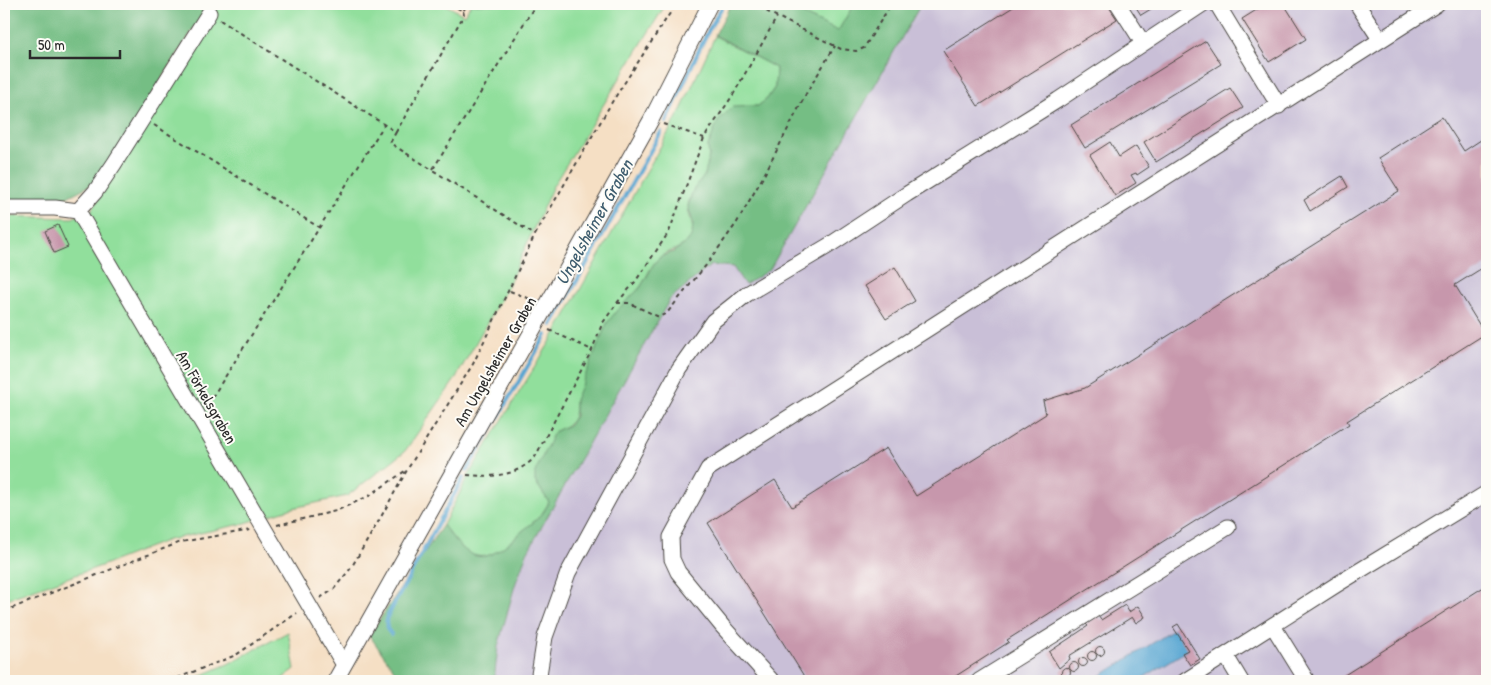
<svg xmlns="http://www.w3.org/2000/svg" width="1491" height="685" viewBox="0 0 1491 685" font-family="'Patrick Hand',sans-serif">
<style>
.industrial{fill:#c9bfd7}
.green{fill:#91df9c;stroke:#5e8564}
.forest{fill:#74be84;stroke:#507458}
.water{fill:#59a6d2;stroke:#42687e}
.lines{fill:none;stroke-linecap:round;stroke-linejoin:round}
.stream{stroke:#59a6d2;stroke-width:4}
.building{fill:#c797ac}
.minor-casing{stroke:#494642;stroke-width:17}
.path{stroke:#494642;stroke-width:2;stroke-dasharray:4 4;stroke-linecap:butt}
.minor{stroke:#fff;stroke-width:15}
.labels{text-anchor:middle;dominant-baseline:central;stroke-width:4;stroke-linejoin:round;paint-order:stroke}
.street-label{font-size:16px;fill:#2b2b2b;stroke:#fdfcf7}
.water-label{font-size:18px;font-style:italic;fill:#3d5c6e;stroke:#fdfcf7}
</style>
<rect width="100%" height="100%" fill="#fdfcf7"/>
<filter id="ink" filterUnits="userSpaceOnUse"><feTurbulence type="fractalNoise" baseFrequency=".02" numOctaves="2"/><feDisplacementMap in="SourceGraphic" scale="10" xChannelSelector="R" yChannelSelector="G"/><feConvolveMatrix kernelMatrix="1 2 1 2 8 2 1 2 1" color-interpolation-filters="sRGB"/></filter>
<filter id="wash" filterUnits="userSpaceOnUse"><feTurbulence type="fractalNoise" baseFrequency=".0096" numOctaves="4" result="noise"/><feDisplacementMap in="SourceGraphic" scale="20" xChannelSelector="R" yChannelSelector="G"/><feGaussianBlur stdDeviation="1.12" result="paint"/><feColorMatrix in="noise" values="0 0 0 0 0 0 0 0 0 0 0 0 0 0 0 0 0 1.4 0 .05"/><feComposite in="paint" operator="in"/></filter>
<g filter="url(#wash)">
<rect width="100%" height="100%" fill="#f5dfc4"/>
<path class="industrial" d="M921 4H1487V681H494L498 646 515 585 527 553 670 299 711 265 770 269Z"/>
<path class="green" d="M217 4H444L464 15 471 4H666L553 186 507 288 454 381 405 451 347 496 293 508 242 524 168 540 101 566 4 600V216L72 218 91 211Z
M781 4H854L838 31Z
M715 36 776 68 775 87 767 99 758 106H740L708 146C709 155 709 167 704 176 699 186 689 194 688 206 688 216 696 226 691 236 685 249 669 250 660 257 651 264 647 277 641 286 638 290 634 294 631 298L575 400C575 421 573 423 554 432L535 481 549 502C540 519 534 521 520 533 484 566 472 565 443 525L471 471 558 329 681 110Z
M288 632 295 669 279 681H188L228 664Z"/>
<path class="forest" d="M4 4H209L98 181 56 203H4Z
M731 4H781L838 31 854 4H921L770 269 745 285 733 267 711 265 670 299 527 553 515 585 498 646 494 681H402L369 635 443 525C472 565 484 566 520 533 533 522 542 518 549 502L535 481V472L554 432 569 425 575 416V400L607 323 618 309 640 288 653 266 660 257 673 252 685 244 692 236 693 223 688 206 693 190 705 175 709 156 708 146 718 121 732 107 758 106 767 99 775 87 776 68 715 35Z"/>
<path class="water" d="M1175 629 1188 650 1138 681H1095L1094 680Z"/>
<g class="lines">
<path class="stream" d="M666 122C685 83 700 41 724 4
M552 325 661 132
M467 470 546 335
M391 634 387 629 386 619 463 478"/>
</g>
<g id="blocks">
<path class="building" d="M1018 4H1107L1117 19 978 106 943 51Z
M1134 4H1159L1141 15Z
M1266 4H1284L1306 39 1269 62 1242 19Z
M1206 41 1221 64 1085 148 1071 125Z
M1230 88 1243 108 1156 162 1144 142Z
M1442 117 1464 151 1487 136V265L1455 285 1485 334 1347 421 1349 424 1007 640 1009 642 948 681H807L708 523 775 480 792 507 886 448 916 496 1046 414 1043 401 1085 388 1399 191 1378 158Z
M1110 142 1119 157 1136 146 1149 167 1137 175 1136 173 1131 175 1136 183 1115 196 1090 155Z
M1342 176 1348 187 1310 211 1304 200Z
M58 225 68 247 54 253 45 231Z
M895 267 915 301 886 319 865 286Z
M1487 585V681H1335Z
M1125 605 1129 612 1138 606 1145 617 1136 623 1132 617 1069 656 1070 659 1059 668 1049 652 1088 626 1086 624 1098 616 1101 620Z
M1178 624 1200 659 1190 665 1182 653 1188 650 1173 627Z
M1095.5 651a4.5 4.5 0 1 1 9 0a4.5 4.5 0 1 1-9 0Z
M1087.5 656a4.5 4.5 0 1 1 9 0a4.5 4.5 0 1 1-9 0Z
M1078.5 662a4.5 4.5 0 1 1 9 0a4.5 4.5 0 1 1-9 0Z
M1069.5 667a4.5 4.5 0 1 1 9 0a4.5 4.5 0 1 1-9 0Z
M1061.5 672a4.5 4.5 0 1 1 9 0a4.5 4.5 0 1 1-9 0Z"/>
</g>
</g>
<g filter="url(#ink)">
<use href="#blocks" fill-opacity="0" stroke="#494642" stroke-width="1"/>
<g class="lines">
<defs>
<path id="minor" d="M1118 4 1143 43
M1217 4 1279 106
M1357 4 1380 39
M4 208H55L78 211
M78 211 344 665
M78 211 95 192 114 164 209 13
M1273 626 1307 681
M1226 656 1241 681
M335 681 651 120 710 4
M538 681 545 637 568 573 679 369 713 321 747 294 828 246 907 194 1058 100 1203 4
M772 681 723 627 678 572 672 559 671 537 708 469 1437 4
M979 681 1228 527
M1185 681 1336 585 1487 493"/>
</defs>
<use href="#minor" class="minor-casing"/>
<path class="path" d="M450 4 463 11 468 4
M752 4 841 49 856 51 864 48 891 4
M220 20 396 132 464 15 463 11
M663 124 704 138
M154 125 320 228
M396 132 390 143 535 235 612 102 676 4
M433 169 536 4
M510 291 533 300
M617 303 635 282 669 232 704 138 733 95 777 17
M549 330 592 350
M208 404 384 125
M467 475C493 477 516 477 535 457L592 350 602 324 617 303H629L659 317 667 313 707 264 736 224 763 177 807 92 835 46
M277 525 336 511 369 496 405 471
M320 598 333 590 351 568 377 524 407 470 473 364 535 235
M4 610 10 609 181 542 251 530
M170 681 236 655 297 613"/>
<use href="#minor" class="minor"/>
</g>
</g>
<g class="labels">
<g class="street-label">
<text transform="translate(495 361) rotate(-60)">Am Ungelsheimer Graben</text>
<text transform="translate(207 397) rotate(60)">Am Förkelsgraben</text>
</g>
<g class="water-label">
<text transform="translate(594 222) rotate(-61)">Ungelsheimer Graben</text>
</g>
</g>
<rect width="1491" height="685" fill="none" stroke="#fdfcf7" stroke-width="20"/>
<path d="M30 50v8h90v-8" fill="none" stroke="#2b2b2b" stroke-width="2.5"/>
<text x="38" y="50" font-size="15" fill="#2b2b2b" stroke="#fdfcf7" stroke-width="4" paint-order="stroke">50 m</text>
</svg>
